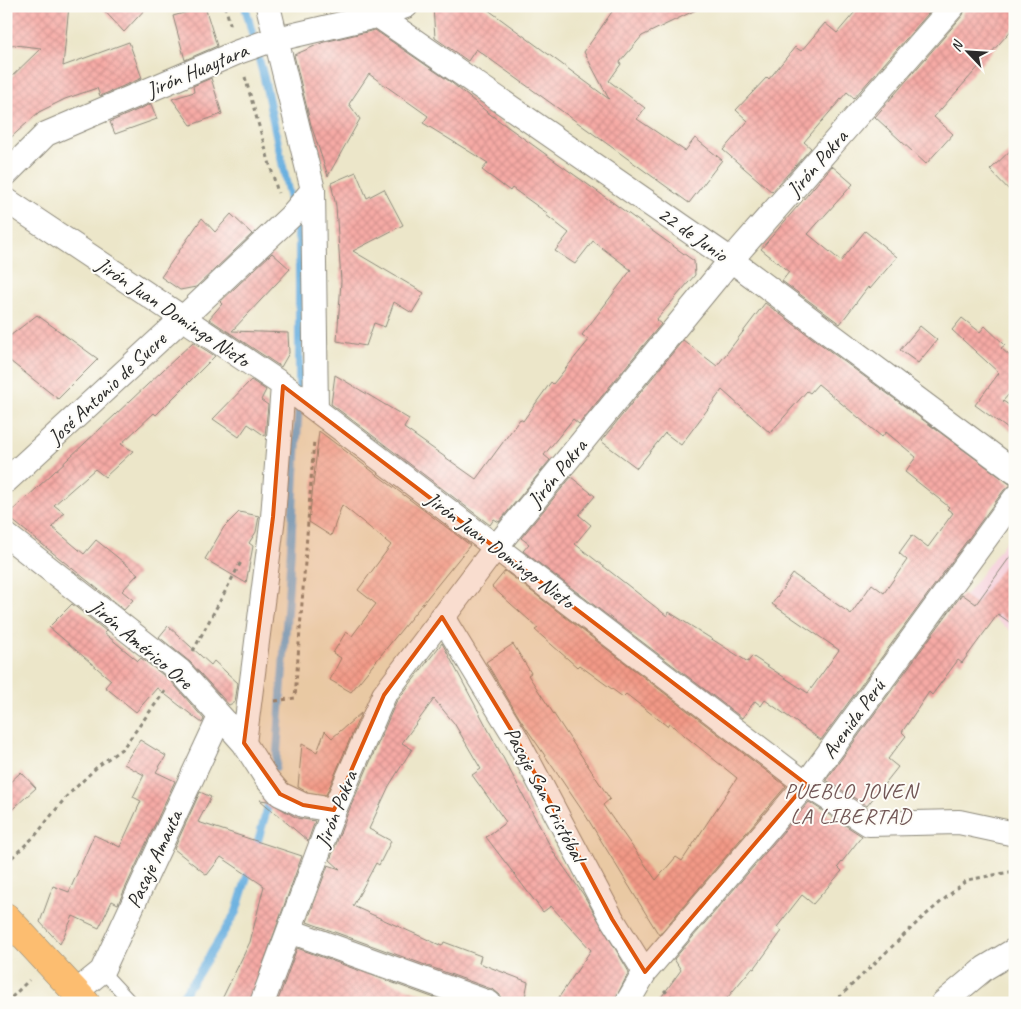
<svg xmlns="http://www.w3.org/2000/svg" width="1021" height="1009" viewBox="0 0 1021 1009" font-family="Caveat,sans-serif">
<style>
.built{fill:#f5cfda}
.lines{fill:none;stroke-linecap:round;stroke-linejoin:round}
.stream{stroke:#67afdf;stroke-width:8}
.building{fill:url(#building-cross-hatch)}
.service-casing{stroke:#8c887a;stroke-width:14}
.minor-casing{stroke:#8c887a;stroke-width:26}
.trunk-casing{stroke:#8c887a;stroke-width:29}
.path{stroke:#8c887a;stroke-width:3;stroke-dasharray:4 4;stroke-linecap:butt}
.service{stroke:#fff;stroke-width:12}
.minor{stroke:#fff;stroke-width:24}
.trunk{stroke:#fcbd6f;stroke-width:28}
.marked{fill:#df570e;fill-opacity:0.2;stroke:#df570e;stroke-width:4;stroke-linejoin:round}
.labels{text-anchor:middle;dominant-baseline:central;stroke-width:4;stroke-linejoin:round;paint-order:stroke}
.street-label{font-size:21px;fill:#2b2b2b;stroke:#fdfcf7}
.neighbourhood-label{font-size:22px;letter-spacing:1px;fill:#725756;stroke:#fdfcf7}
</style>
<defs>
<pattern id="building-cross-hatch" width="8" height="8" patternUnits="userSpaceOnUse" patternTransform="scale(1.25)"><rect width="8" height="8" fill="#f6aaa5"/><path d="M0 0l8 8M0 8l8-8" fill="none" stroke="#d3928e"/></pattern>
</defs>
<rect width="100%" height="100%" fill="#fdfcf7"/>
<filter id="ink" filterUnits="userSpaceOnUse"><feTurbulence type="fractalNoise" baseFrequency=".02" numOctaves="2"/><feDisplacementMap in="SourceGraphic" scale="10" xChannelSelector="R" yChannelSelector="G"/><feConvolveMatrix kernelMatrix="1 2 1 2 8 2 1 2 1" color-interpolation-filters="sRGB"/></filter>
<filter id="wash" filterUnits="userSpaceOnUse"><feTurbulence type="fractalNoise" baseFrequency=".0096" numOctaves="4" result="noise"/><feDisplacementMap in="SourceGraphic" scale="20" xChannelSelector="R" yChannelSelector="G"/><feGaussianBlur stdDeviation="1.12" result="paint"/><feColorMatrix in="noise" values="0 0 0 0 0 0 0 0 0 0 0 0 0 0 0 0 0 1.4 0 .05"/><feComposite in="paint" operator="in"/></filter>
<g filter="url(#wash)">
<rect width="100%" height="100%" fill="#ece6c9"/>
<path class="built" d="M1015 529V634L965 596Z"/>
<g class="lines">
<path class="stream" d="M245 6 264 78 299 242V391
M276 767 289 583 299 402
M255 851 270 799
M177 1003 198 974 236 912 250 867"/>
</g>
<g id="blocks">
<path class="building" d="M6 6H69L63 66 129 42 142 78 100 96 97 88 65 99 39 112 6 142V82L41 48 6 44Z
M100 6H148L124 32Z
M433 6H483L609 99 584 52 616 6H704L642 36 620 62 621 64 609 81 645 108 637 119 685 151 695 138 722 160 689 203 476 49 468 61 435 38Z
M860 6H935L854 98 847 92 804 142 811 148 772 192 723 150 748 121 736 110 767 77 769 79 795 47 801 51 825 23 837 33Z
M966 6H1015V26L934 117 953 134 926 164 875 117 963 15Z
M205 7 217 46 185 60 173 16Z
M375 30 452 83 487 112 694 261 695 275 656 320 661 324 579 424 573 419 544 455 550 460 499 522 494 519 490 525 331 404 335 375 409 419 404 428 476 479 520 419 523 421 551 382 553 384 589 340 582 335 631 270 593 241 575 264 555 251 569 233 546 215 547 213 512 188 510 191 482 170 488 163 423 123 428 116 369 74 349 104 360 119 328 176 311 125 294 55 324 42Z
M211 78 222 114 191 125 172 99 194 92 193 86Z
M151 104 157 119 115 134 110 122Z
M1015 146V196L990 170Z
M832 166 853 184 808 234 841 261 865 231 897 257 870 289 868 287 840 324 782 281 789 272 761 249Z
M356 172 367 198 384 189 403 225 353 251 424 293 412 313 394 302 385 327 374 323 366 346 337 341 341 281 336 206 331 183Z
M231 214 252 234 196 287 180 290 161 277 202 218 215 232Z
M272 253 290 269 232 331 288 333 289 353 281 367 209 319 222 304 220 302Z
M765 303 1011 485 1004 490 821 740 765 700 761 706 755 701 742 718 523 551 529 544 521 538 571 477 595 496 579 515 591 525 575 544 667 616 669 612 748 662 752 656 808 693 839 650 772 604 793 574 851 614 872 584 884 593 907 560 899 553 912 535 928 547 953 513 947 509 949 507 905 472 916 457 886 432 882 437 818 384 810 393 807 391 770 433 722 390 681 445 665 433 637 468 601 441 683 340 717 366Z
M37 315 98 359 58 399 10 361 6 355V339Z
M962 318 980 332 985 326 1005 345 1001 348 1011 357 1015 352V387L1003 401 1015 409V434L975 405 999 373 952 330Z
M920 326 937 340 918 363 900 350Z
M193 342 215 356 156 415 154 413 121 444 133 451 105 477 95 469 54 505 64 513 52 527 84 554 96 540 138 574 122 591 133 600 124 610 7 516Z
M251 380 266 390 261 400 268 405 265 436 248 424 239 437 213 419Z
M319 431 470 545 351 692 330 680 341 658 333 653 346 632 352 636 376 604 358 590 391 545 342 505 331 536 309 522Z
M239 512 259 516 256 532 249 543 253 546 246 583 205 559 224 527Z
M1015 550V626L998 614 962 663 958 660 932 695 929 692 902 732 906 736 888 759 898 767 867 806 826 780 962 594 976 604Z
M505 571 786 786 659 935 586 816 520 719 486 662 513 644 531 673 528 675 610 799 603 805 656 880 676 857 682 861 737 778 669 723 667 726 626 694 623 697 579 665 577 667 535 630 538 628 492 587Z
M72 604 106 631 104 633 138 661 141 658 171 681 204 719 202 723 157 688 136 712 105 687 111 680 49 627Z
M168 626 211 665 214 661 238 683 235 702 229 705 190 662 159 637Z
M442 643 554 853 583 894 629 972 613 1003H555L591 950 551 906 543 912 486 837 506 822 472 775 481 769 454 723 434 699 402 743 412 749 389 786 369 829 391 841 379 865 376 863 353 906 442 946 444 942 481 956 479 963 528 982 524 1003H502L500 995 494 990 307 922 328 865 340 869 330 860 347 815 396 702Z
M361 713 326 795 307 792 298 787 302 744 317 752 325 731 332 738Z
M140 740 166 756 156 772 175 781 118 904 112 901 99 928 73 916 60 944 40 922 53 886 69 892 94 835 120 847 141 801 133 797 144 775 124 764Z
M21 772 36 788 6 815V786Z
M200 792 211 797 198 822 302 856 249 1003H220L250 942 264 886 221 857 207 875 174 849Z
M260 800 268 801 297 818 315 821 308 841Z
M809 802 862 836 838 867 842 871 813 904 802 895 777 927 782 931 754 969 752 968 723 1003H657L681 970 674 959Z
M297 948 448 1003H277Z"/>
</g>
</g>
<g filter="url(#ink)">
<use href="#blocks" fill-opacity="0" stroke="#8c887a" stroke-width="1"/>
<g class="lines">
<defs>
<path id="service" d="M102 971 129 1000"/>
<path id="minor" d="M268 6 313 190 316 410
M364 6 731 260 1015 472
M6 174 46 134 238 52 269 41 380 15 406 6
M6 200 286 387 806 784 869 824 959 822 1015 834
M6 481 184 317 290 217 313 190
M6 535 180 671 244 743 267 779 280 794 303 805 334 810
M442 617 516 738 612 919 645 972
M244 743 273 517 283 386
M290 931 489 1003
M76 992 102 971 220 717
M262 1003 334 810 384 695 496 547 731 260 953 6
M627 1003 645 972 806 784 1015 498
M943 1003 985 968 1015 950"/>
<path id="trunk" d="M6 917 86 1003"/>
</defs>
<use href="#service" class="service-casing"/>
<use href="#minor" class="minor-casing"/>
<use href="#trunk" class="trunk-casing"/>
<path class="path" d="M225 6 231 27
M245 77 278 193
M193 651 241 562
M275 701 295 698 314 440
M6 863 35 836 66 797 98 766 123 748 165 691
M664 990 678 1003
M6 1003 29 980
M833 1003 922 918 967 880 1015 871"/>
<use href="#service" class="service"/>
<use href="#minor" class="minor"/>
<use href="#trunk" class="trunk"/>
</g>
</g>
<path class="marked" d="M283 386 806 784 645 972 612 919 516 738 442 617 384 695 334 810 303 805 280 794 244 743 273 517Z"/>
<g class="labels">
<g class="street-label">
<text transform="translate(197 70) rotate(-23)">Jirón Huaytara</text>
<text transform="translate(817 163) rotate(-49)">Jirón Pokra</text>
<text transform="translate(693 234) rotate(35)">22 de Junio</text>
<text transform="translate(173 312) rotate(34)">Jirón Juan Domingo Nieto</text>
<text transform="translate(107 388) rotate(-43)">José Antonio de Sucre</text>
<text transform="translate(557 473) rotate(-51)">Jirón Pokra</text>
<text transform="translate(500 550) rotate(37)">Jirón Juan Domingo Nieto</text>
<text transform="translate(141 644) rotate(40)">Jirón Américo Ore</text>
<text transform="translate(853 719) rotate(-54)">Avenida Perú</text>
<text transform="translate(545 794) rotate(62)">Pasaje San Cristóbal</text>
<text transform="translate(336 809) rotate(-68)">Jirón Pokra</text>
<text transform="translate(154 859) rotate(-65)">Pasaje Amauta</text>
</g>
<g class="neighbourhood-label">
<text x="851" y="791">PUEBLO JOVEN<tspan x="851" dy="25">LA LIBERTAD</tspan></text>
</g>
</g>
<rect width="1021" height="1009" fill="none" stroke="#fdfcf7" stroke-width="25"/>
<g transform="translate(968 52) rotate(295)" stroke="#fdfcf7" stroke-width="4" paint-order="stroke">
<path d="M0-4L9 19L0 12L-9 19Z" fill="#2b2b2b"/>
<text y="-8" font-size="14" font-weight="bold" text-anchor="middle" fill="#2b2b2b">N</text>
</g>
</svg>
